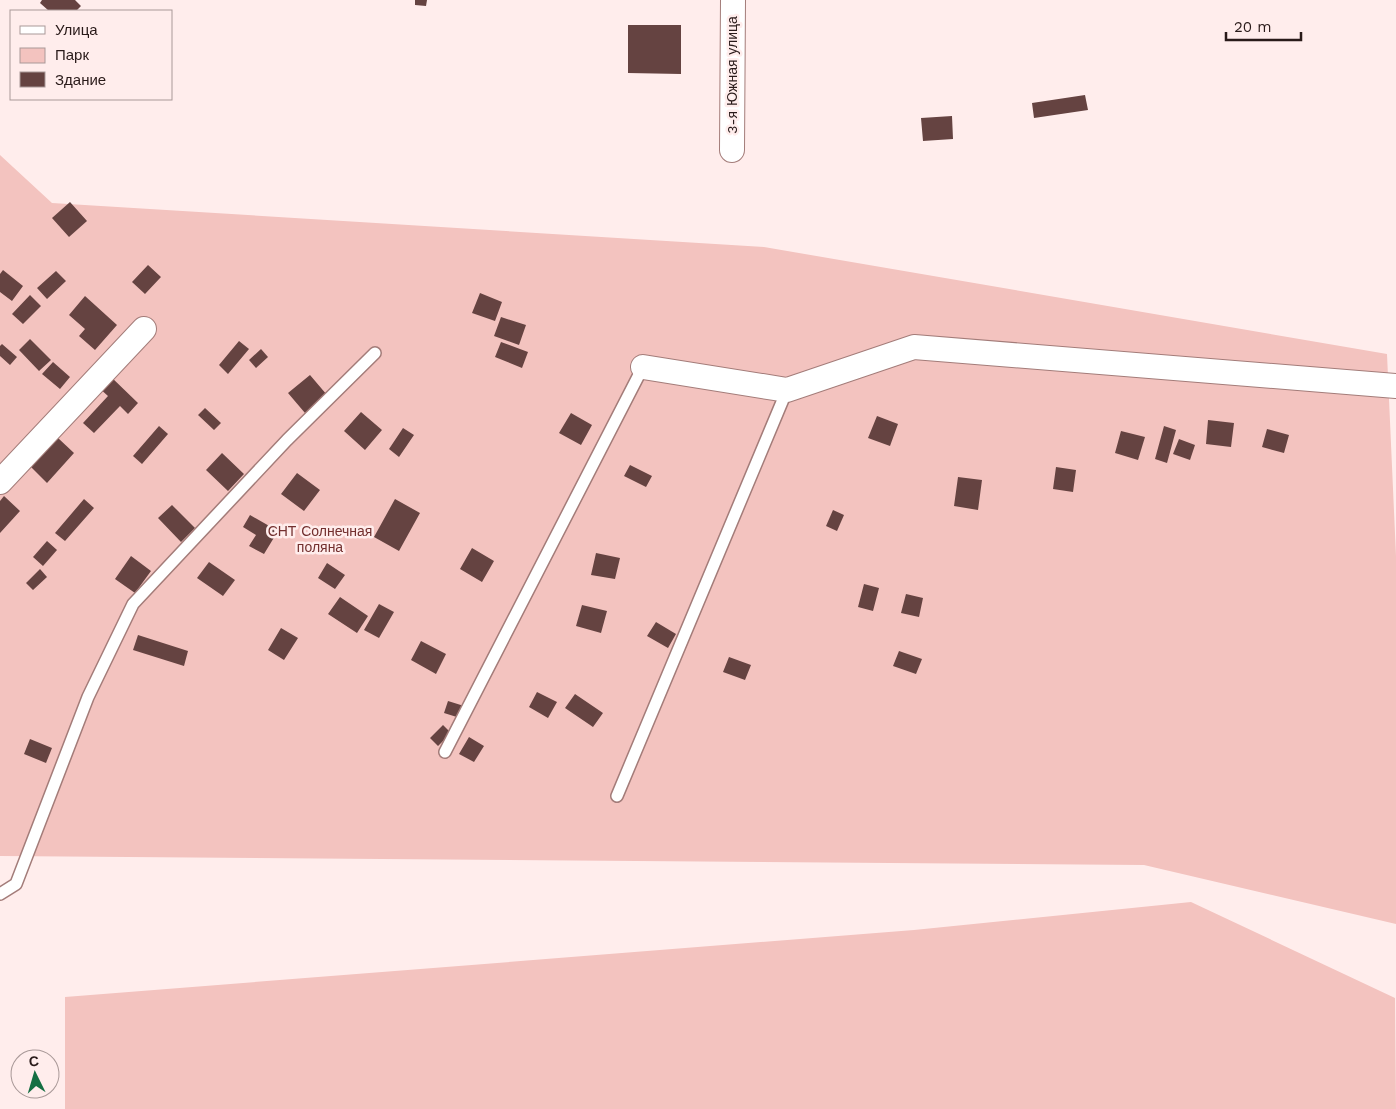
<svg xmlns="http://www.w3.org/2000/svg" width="1396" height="1109" viewBox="0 0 1396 1109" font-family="'Work Sans',sans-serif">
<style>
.green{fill:#f3c3bf}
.building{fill:#654341}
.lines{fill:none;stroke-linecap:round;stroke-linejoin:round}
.lane-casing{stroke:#a37c79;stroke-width:14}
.street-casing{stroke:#a37c79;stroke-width:26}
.lane{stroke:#fff;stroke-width:11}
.street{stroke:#fff;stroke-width:24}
.labels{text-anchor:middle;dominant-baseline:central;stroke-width:5;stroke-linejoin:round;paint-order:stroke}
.street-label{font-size:14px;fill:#291a19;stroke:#ffedec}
.park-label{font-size:14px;fill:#73302f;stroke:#ffedec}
</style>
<rect width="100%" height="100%" fill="#ffedec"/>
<path class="green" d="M0 155 52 203 764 247 1387 354 1396 556V924L1144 865 0 856Z
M1191 902 1395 998 1396 1109H65V997L914 930Z"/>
<path class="building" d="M42 0H75L81 6 76 11H49L40 3Z
M415 0H427L426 6 415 5Z
M628 25H681V74L628 73Z
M1085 95 1088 110 1034 118 1032 103Z
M952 116 953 139 923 141 921 118Z
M70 202 87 221 69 237 52 218Z
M148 265 161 277 145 294 132 282Z
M3 270 23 286 12 301 0 292V274Z
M56 271 66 281 47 299 37 288Z
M480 293 502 302 495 321 472 313Z
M30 295 41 306 23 324 12 314Z
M85 296 117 325 95 350 79 336 85 329 69 315Z
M501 317 526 325 519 345 494 336Z
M30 339 51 360 39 371 19 350Z
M239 341 249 349 228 374 219 365Z
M501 342 528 352 522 368 495 357Z
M2 344 17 357 10 365 0 356V346Z
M261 349 268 357 256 368 249 360Z
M53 362 70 377 60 389 42 374Z
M109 375 138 403 128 414 120 406 94 433 83 423 108 396 98 387Z
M310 375 327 395 305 413 288 393Z
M205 408 221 423 214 430 198 415Z
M361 412 382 430 365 450 344 431Z
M571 413 592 425 581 445 559 433Z
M877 416 898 424 890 446 868 438Z
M1208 420 1234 423 1231 447 1206 444Z
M159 426 168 434 142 464 133 456Z
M1164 426 1176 430 1167 463 1155 459Z
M403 428 414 435 399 457 389 449Z
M1267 429 1289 435 1284 453 1262 447Z
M1121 431 1145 437 1138 460 1115 453Z
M58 438 74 453 47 483 31 467Z
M1179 439 1195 445 1190 460 1173 454Z
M222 453 244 474 228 491 206 470Z
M630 465 652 476 646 487 624 476Z
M1056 467 1076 470 1073 492 1053 489Z
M297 473 320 490 304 511 281 494Z
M958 477 982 480 978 510 954 506Z
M4 496 20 511 0 533V501Z
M84 499 94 508 65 541 55 533Z
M395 499 420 513 399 551 374 537Z
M172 505 195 528 181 542 158 518Z
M833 510 844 515 837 531 826 526Z
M250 515 278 531 264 554 249 546 256 535 243 527Z
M47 541 57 550 43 566 33 557Z
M472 548 494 561 482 582 460 569Z
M596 553 620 558 615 579 591 575Z
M131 556 151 571 135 593 115 579Z
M209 562 235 580 223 596 197 578Z
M327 563 345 575 335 589 318 578Z
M40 569 47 577 33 590 26 583Z
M864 584 879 588 873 611 858 607Z
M906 594 923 598 919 617 901 613Z
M340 597 368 616 357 633 328 614Z
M379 604 394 612 379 638 364 630Z
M582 605 607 611 601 633 576 626Z
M656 622 676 634 668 648 647 636Z
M281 628 298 638 284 660 268 650Z
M138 635 188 651 184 666 133 650Z
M421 641 446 654 436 674 411 660Z
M899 651 922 659 916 674 893 666Z
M729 657 751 665 745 680 723 672Z
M537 692 557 702 548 718 529 707Z
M575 694 603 713 593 727 565 708Z
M448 701 464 706 460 718 444 713Z
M443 725 451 733 438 746 430 738Z
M469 737 484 746 474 762 459 754Z
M30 739 52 748 46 763 24 754Z"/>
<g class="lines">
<defs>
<path id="lane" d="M445 752 643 367
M617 796 787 390
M0 894 16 884 88 697 133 604 287 440 375 353"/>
<path id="street" d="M732 150 733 0
M643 367 787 390 914 347 1396 386
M0 482 144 329"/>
</defs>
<use href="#lane" class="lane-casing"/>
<use href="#street" class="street-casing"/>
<use href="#lane" class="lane"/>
<use href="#street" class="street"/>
</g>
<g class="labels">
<g class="street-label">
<text transform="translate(732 75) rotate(-90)">3-я Южная улица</text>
</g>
<g class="park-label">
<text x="320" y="531">СНТ Солнечная<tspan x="320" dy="16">поляна</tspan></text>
</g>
</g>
<rect x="10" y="10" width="162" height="90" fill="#ffedec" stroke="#a99998"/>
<rect x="20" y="26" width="25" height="8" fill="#ffffff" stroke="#a99998"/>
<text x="55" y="35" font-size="15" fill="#291a19">Улица</text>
<rect x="20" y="48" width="25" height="15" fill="#f3c3bf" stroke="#a99998"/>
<text x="55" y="60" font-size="15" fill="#291a19">Парк</text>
<rect x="20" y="72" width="25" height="15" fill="#654341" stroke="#a99998"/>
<text x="55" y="85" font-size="15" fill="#291a19">Здание</text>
<g transform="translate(35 1074) rotate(355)"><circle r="24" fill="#ffedec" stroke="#a99998"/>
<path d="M0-4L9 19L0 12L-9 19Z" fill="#156f43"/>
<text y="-8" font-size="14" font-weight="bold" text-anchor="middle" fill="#291a19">С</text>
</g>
<path d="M1226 32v8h75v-8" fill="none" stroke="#291a19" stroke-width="2.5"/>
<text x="1234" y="32" font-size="15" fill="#291a19" stroke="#ffedec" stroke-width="4" paint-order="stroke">20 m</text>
</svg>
